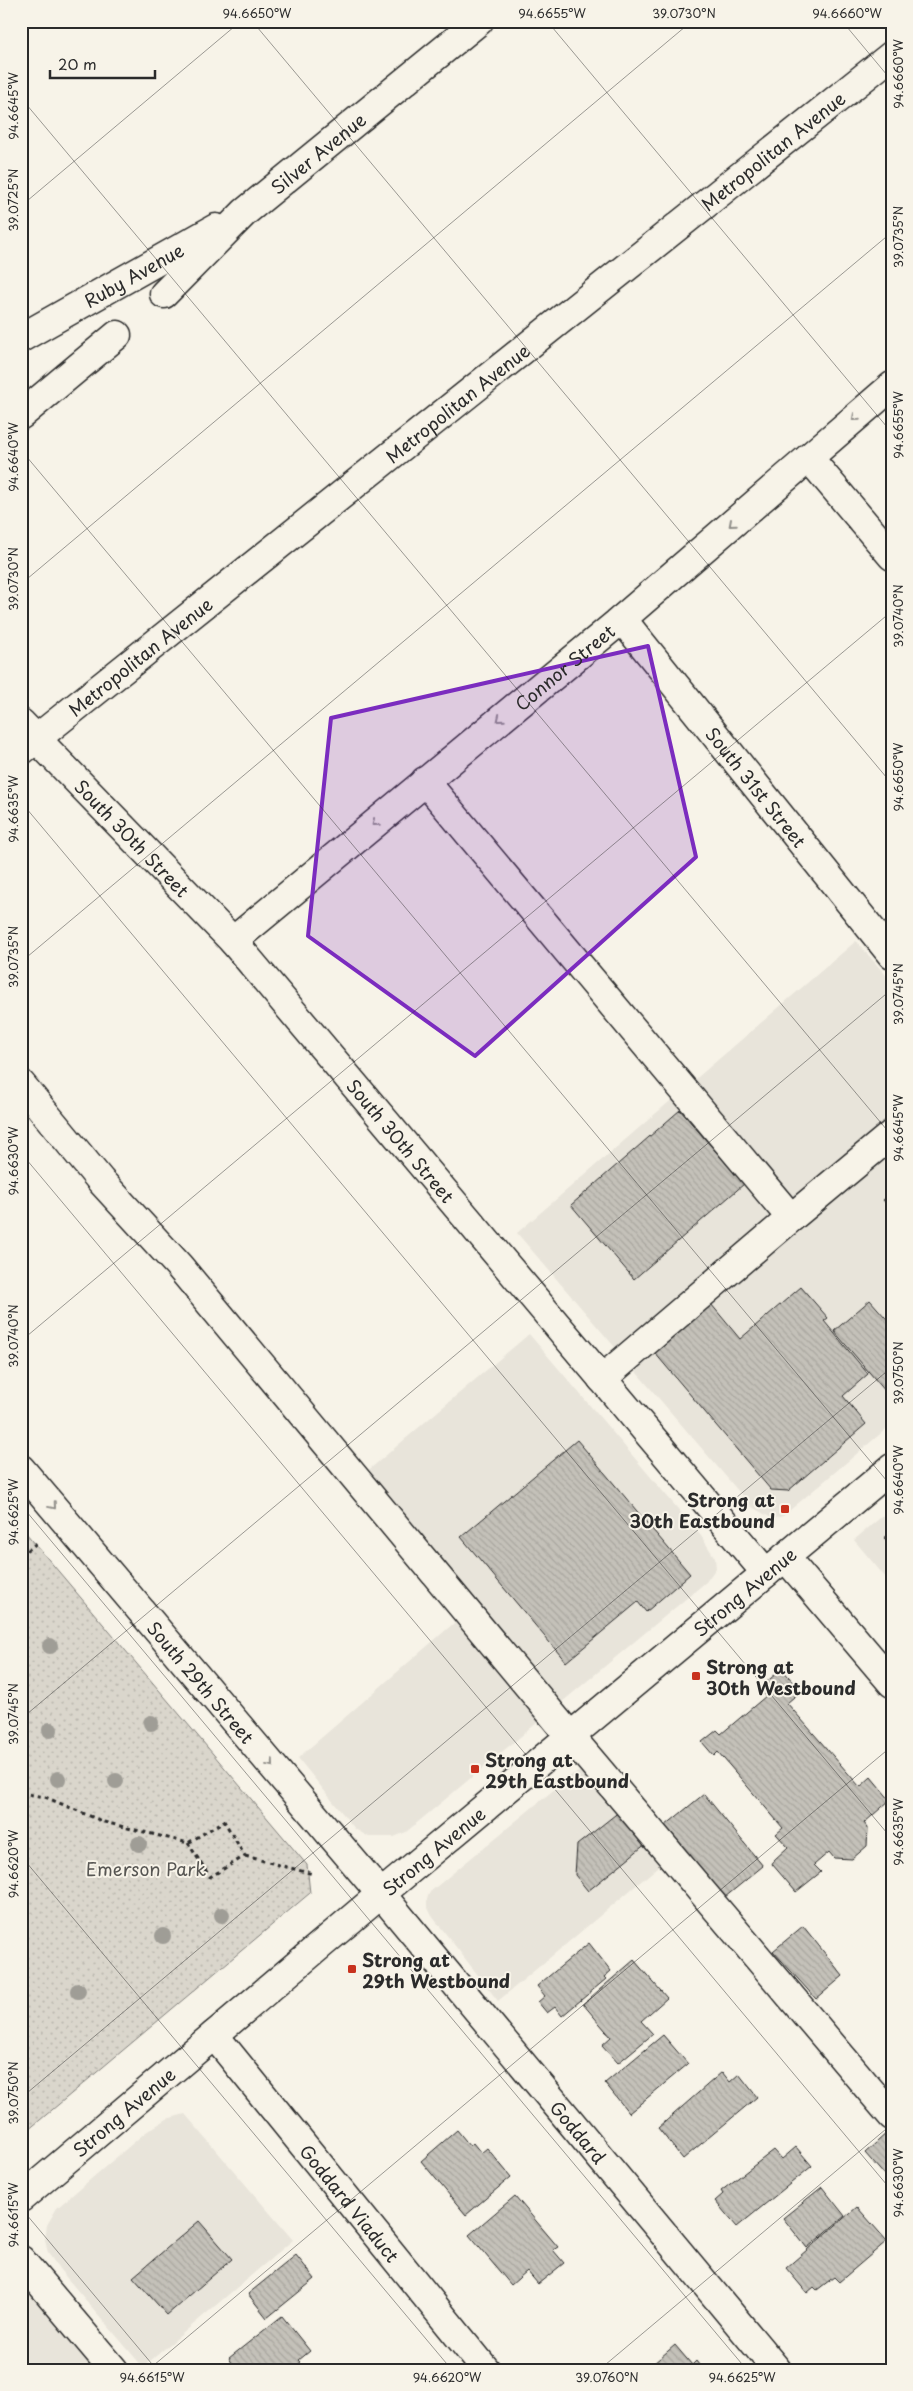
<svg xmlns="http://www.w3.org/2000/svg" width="913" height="2391" viewBox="0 0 913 2391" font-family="'Playpen Sans',sans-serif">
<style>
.built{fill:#e8e4da}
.park{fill:url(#park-dots);stroke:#82807c}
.building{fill:url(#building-back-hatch);stroke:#2b2b2b}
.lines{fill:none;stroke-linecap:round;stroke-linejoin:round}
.minor-casing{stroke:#2b2b2b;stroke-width:31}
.major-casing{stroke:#2b2b2b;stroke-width:31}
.path{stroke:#2b2b2b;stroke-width:3;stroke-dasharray:4 4;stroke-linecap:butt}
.minor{stroke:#f7f3e8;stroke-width:28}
.major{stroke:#f7f3e8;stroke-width:28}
.tree{fill:#9f9d96}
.oneway{stroke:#918f8a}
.marked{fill:#7b2cbf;fill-opacity:0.2;stroke:#7b2cbf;stroke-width:4;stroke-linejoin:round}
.ticks{fill:none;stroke:#2b2b2b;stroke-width:1;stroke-opacity:0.45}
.poi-dot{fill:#c8321e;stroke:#f7f3e8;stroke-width:2}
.labels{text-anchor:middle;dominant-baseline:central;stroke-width:4;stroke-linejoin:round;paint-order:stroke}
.street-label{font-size:18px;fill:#2b2b2b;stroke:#f7f3e8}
.poi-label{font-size:18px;font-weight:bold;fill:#2b2b2b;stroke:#f7f3e8;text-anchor:start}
.park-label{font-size:18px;fill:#575653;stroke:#f7f3e8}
.neatline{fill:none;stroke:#2b2b2b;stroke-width:2}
.ticks-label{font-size:12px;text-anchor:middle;fill:#2b2b2b}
</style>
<defs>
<pattern id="park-dots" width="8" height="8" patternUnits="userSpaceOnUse" patternTransform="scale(1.25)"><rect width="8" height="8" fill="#dad6cc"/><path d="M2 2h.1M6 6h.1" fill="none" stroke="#bbb8af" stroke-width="1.8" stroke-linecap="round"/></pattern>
<pattern id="building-back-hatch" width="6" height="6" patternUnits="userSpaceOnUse" patternTransform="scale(1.25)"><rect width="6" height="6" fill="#c4c1b9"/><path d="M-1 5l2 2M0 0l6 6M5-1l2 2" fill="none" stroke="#a9a69f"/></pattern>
</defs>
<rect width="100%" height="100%" fill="#f7f3e8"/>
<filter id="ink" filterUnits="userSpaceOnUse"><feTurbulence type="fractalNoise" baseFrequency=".02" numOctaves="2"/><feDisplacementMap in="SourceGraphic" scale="10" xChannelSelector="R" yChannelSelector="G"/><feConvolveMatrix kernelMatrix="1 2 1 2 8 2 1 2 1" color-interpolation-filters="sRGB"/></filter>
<g filter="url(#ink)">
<path class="built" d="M856 941 892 982V1424L783 1516 773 1519 752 1507 517 1233Z
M529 1334 701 1536 715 1558 716 1568 706 1582 406 1832 394 1837H369L355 1829 298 1758 461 1617 351 1485Z
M892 1508V1585L854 1540Z
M582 1771 664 1862 498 2001 432 1916 427 1906V1898L430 1892 573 1774Z
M185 2114 293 2240 143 2367 60 2270 48 2253 45 2240 47 2225 57 2208 146 2132 167 2119Z
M21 2283H22L94 2370H21Z"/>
<path class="park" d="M26 1533 307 1865 310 1893 21 2136V1538Z"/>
<path class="building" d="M680 1110 744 1184 634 1279 571 1205Z
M892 1193V1210L883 1200Z
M801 1287 828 1318 824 1321 868 1374 843 1396 866 1424 788 1491 771 1490 654 1352 711 1304 740 1339Z
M870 1300 892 1325V1399L834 1331Z
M577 1440 690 1574 646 1612 638 1602 566 1662 461 1537Z
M892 1532V1546L884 1538Z
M782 1669 801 1691 787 1703 860 1787 871 1777 890 1800 864 1823 868 1828 867 1846 852 1859 834 1858 829 1852 814 1865 821 1872 796 1892 772 1864 774 1860 788 1847 776 1834 783 1828 718 1752 714 1756 702 1742 717 1730 721 1734 766 1696 759 1688Z
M704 1794 763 1866 719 1902 660 1830Z
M620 1811 647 1843 588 1891 575 1875 577 1845Z
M803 1926 843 1976 816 1999 773 1951Z
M589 1943 611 1971 604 1977 606 1979 562 2016 555 2007 547 2013 538 2002 545 1996 537 1986Z
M634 1960 667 1998 641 2021 653 2034 618 2063 602 2045 611 2037 583 2004Z
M663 2035 688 2064 629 2113 605 2083Z
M722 2072 730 2082 739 2074 757 2097 683 2159 658 2128Z
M457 2130 470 2146 473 2143 481 2153 487 2148 511 2177 466 2215 421 2161Z
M889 2131 892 2135V2172L886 2177 865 2153Z
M796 2147 812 2166 737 2227 715 2201 723 2194 721 2191 774 2150 782 2159Z
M822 2187 845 2216 807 2248 783 2218Z
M515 2196 558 2247 553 2250 564 2263 538 2284 527 2271 511 2285 469 2235Z
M857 2207 887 2241 839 2282 834 2277 817 2290 814 2287 807 2293 786 2268Z
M199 2221 232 2259 167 2315 133 2277Z
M296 2255 315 2279 267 2318 248 2294Z
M282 2316 310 2351 299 2360 301 2362 292 2370H222L232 2363 229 2358Z
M21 2323 28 2331 21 2337Z
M675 2345 692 2365 696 2361 703 2370H646Z"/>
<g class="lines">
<defs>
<g id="minor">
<path id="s1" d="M164 294 245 212 479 21"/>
<path id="s2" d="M21 338 216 228"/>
<path d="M21 415 117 335"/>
<path d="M809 458 892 556"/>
<path id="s3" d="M622 619 892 955"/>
<path id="s4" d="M21 723 233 941 766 1573"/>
<path d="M425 781 791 1218 602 1379"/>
<path id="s5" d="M233 941 622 619 892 386"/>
<path d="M21 1084 101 1181 179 1266 570 1736 892 2116"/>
<path d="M791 1218 892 1134"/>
<path id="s6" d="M21 1469 381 1894 777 2370"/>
<path d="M785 1557 892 1683"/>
<path id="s7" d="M214 2035 486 2370"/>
<path id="s8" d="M21 2198 381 1894 892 1468"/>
<path d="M21 2260 114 2370"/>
</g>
<g id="major">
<path id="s9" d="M21 751 892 55"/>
</g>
</defs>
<use href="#minor" class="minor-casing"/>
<use href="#major" class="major-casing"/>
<path class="path" d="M21 1556 39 1541
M21 1793 45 1797 104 1822 188 1843 224 1821 245 1856 210 1877 188 1843
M245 1856 313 1874"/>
<use href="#minor" class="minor"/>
<use href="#major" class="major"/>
</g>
<g class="tree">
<circle cx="50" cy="1646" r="8"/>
<circle cx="151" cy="1723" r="8"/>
<circle cx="50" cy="1730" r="8"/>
<circle cx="58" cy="1779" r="8"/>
<circle cx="116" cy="1781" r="8"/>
<circle cx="139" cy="1844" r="8"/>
<circle cx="222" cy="1915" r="8"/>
<circle cx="163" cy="1936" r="8"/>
<circle cx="78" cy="1991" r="8"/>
</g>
<defs><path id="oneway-chevron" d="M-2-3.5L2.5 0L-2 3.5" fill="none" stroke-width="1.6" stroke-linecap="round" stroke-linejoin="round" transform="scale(1.25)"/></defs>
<g class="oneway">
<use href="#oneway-chevron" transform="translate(855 418) rotate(139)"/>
<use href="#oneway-chevron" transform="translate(732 524) rotate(139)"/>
<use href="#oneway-chevron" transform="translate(500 719) rotate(141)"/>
<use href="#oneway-chevron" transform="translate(375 823) rotate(140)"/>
<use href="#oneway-chevron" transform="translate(53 1506) rotate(50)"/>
<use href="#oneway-chevron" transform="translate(271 1764) rotate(50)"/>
</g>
</g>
<path class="marked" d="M648 646 696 857 475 1056 308 936 331 718Z"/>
<path class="ticks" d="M252 21 892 784M547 21 892 433M842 21 892 81M21 98 892 1136M21 206 241 21M21 450 892 1487M21 584 692 21M21 802 892 1839M21 962 892 232M21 1153 892 2191M21 1341 892 611M21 1505 747 2370M21 1719 892 989M21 1856 452 2370M21 2098 892 1367M21 2208 157 2370M148 2370 892 1746M599 2370 892 2124"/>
<g class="poi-dot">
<rect x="780" y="1504" width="10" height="10" rx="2.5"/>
<rect x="691" y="1671" width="10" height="10" rx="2.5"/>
<rect x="470" y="1764" width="10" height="10" rx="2.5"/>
<rect x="347" y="1964" width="10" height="10" rx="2.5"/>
</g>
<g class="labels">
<g class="street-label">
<text stroke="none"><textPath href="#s9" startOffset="962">Metropolitan Avenue</textPath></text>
<text stroke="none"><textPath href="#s1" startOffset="209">Silver Avenue</textPath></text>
<text stroke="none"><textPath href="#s2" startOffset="129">Ruby Avenue</textPath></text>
<text stroke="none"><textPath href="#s9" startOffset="558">Metropolitan Avenue</textPath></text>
<text stroke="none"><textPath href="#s9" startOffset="152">Metropolitan Avenue</textPath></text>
<text stroke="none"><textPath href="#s5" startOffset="430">Connor Street</textPath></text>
<text stroke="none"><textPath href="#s3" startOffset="215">South 31st Street</textPath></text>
<text stroke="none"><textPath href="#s4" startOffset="160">South 30th Street</textPath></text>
<text stroke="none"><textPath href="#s4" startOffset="565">South 30th Street</textPath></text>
<text stroke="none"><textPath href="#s8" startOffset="944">Strong Avenue</textPath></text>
<text stroke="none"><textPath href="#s6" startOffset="279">South 29th Street</textPath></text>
<text stroke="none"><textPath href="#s8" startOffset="539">Strong Avenue</textPath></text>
<text stroke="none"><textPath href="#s8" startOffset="134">Strong Avenue</textPath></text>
<text stroke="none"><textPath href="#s6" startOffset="866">Goddard</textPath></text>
<text stroke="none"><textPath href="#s7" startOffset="216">Goddard Viaduct</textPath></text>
</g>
<g class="poi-label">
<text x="775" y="1499" text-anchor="end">Strong at<tspan x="775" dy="21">30th Eastbound</tspan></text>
<text x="706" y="1666">Strong at<tspan x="706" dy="21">30th Westbound</tspan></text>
<text x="485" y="1759">Strong at<tspan x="485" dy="21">29th Eastbound</tspan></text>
<text x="362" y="1959">Strong at<tspan x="362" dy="21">29th Westbound</tspan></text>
</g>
<g class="park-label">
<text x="146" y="1868">Emerson Park</text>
</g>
</g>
<rect width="913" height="2391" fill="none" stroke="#f7f3e8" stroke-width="55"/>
<path d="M50 70v8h105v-8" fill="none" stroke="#2b2b2b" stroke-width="2.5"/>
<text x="58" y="70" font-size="15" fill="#2b2b2b" stroke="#f7f3e8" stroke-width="4" paint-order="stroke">20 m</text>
<rect x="28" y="28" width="858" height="2336" class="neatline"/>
<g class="ticks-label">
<text x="257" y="18">94.6650°W</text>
<text x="552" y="18">94.6655°W</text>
<text x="684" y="18">39.0730°N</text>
<text x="847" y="18">94.6660°W</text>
<text transform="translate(899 74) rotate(-90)" y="4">94.6660°W</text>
<text transform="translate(14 106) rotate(-90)" y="4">94.6645°W</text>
<text transform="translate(14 200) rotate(-90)" y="4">39.0725°N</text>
<text transform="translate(899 237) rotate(-90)" y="4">39.0735°N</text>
<text transform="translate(899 425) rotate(-90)" y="4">94.6655°W</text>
<text transform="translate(14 457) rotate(-90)" y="4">94.6640°W</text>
<text transform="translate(14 579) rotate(-90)" y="4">39.0730°N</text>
<text transform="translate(899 616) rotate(-90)" y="4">39.0740°N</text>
<text transform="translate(899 777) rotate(-90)" y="4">94.6650°W</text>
<text transform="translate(14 809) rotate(-90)" y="4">94.6635°W</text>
<text transform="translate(14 957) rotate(-90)" y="4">39.0735°N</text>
<text transform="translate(899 994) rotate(-90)" y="4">39.0745°N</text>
<text transform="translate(899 1128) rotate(-90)" y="4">94.6645°W</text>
<text transform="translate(14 1161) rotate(-90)" y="4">94.6630°W</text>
<text transform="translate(14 1336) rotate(-90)" y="4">39.0740°N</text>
<text transform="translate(899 1373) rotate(-90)" y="4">39.0750°N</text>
<text transform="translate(899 1480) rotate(-90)" y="4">94.6640°W</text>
<text transform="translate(14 1512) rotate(-90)" y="4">94.6625°W</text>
<text transform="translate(14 1714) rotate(-90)" y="4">39.0745°N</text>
<text transform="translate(899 1832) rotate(-90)" y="4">94.6635°W</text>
<text transform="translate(14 1864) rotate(-90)" y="4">94.6620°W</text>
<text transform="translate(14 2093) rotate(-90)" y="4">39.0750°N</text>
<text transform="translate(899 2183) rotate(-90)" y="4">94.6630°W</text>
<text transform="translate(14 2215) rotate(-90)" y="4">94.6615°W</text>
<text x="152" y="2382">94.6615°W</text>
<text x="447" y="2382">94.6620°W</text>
<text x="607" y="2382">39.0760°N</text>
<text x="742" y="2382">94.6625°W</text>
</g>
</svg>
